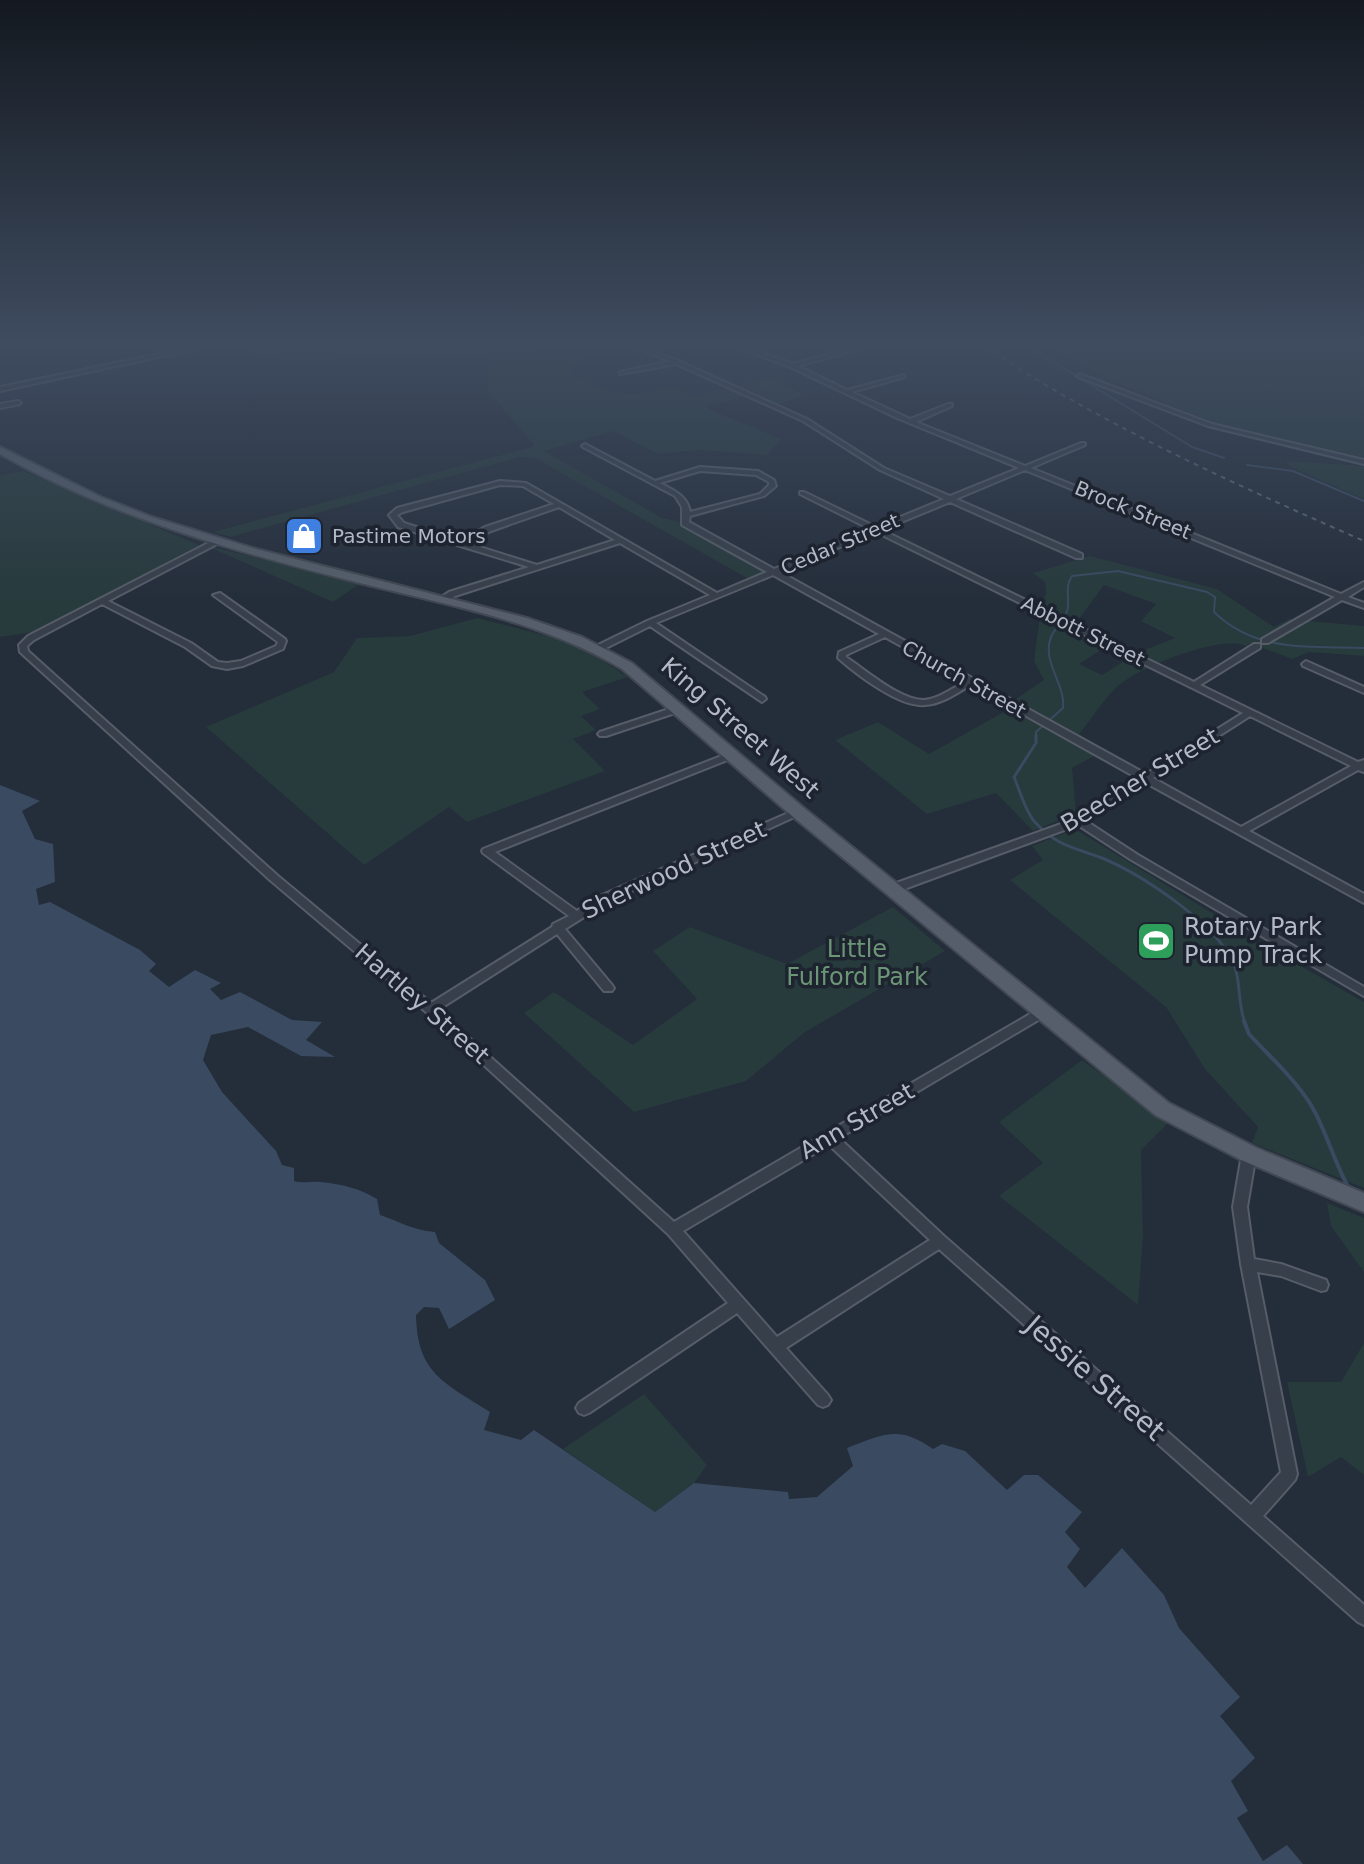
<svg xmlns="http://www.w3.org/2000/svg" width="1364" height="1864" viewBox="0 0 1364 1864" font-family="'DejaVu Sans',sans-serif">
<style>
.green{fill:#273a3c}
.water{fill:#3a4a61}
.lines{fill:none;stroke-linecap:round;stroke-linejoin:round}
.stream-far2{stroke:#3a4a61;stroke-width:2}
.stream-far1{stroke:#3a4a61;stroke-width:3}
.stream{stroke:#3a4a61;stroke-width:4}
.minor-casing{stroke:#565c68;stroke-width:4}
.primary-casing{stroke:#414853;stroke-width:4}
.minor{fill:#373f4a;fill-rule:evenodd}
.primary{fill:#555e6a;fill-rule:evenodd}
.rail{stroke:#5a6371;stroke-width:2;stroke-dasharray:5 5;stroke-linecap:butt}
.labels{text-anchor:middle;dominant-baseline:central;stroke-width:7;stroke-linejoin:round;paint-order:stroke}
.far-street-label{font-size:20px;fill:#b3b9c6;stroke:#1d242f}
.far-poi-label{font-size:20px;fill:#b3b9c6;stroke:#1d242f;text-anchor:start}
.street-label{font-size:24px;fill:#b3b9c6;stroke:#1d242f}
.poi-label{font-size:24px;fill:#b3b9c6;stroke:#1d242f;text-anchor:start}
.park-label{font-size:24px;fill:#6b9576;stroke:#1d242f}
.near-street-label{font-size:28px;fill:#b3b9c6;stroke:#1d242f}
</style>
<rect width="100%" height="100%" fill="#242d3a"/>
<path class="green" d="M245 341H506L541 355 582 356 568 373C609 394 627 400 673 386L695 396 725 388 746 397 706 405 710 410 781 439 767 455 699 450 658 454 613 431 544 451 662 518 676 521 766 571 747 578 535 458 520 457 230 537 213 532 535 446 488 391 489 355 290 361 252 353 238 343Z
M1044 341H1364V459L1213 423 1105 378Z
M769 378 805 395 777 405 737 386Z
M1286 461 1364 466V499L1289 466Z
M23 471 199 545 34 632 0 637V476Z
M209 547 220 549 361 583 333 602Z
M1090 556 1217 589 1274 627 1289 619 1364 626V656L1309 652 1292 659 1250 643 1246 646C1220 634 1133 669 1114 690 1101 703 1091 720 1079 734L1105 750 1072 768 1076 813 1033 831 996 793 927 814 835 740 878 722 929 754 1007 710 1004 707 1044 680 1034 661 1040 616 1104 648 1079 664 1102 675 1137 653 1175 638 1141 621 1156 604 1104 585 1076 623 1040 605 1046 594 1045 582 1033 573Z
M477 618 576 643 628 677 582 692 600 709 581 716 596 730 573 739 605 771 467 822 449 807 364 865 206 727 334 672 357 638 410 636Z
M1075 829 1269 948 1364 1002V1188L1252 1143 1258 1127 1205 1069 1166 1007 1010 880 1043 860 1032 846Z
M893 907 945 951 805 1032 746 1081 634 1112 524 1013 554 992 633 1045 697 999 653 951 690 927 787 964Z
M1082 1060 1169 1122 1141 1150 1143 1236 1138 1305 999 1196 1043 1163 999 1122Z
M1327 1203 1364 1218V1272L1331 1226Z
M1364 1343V1475L1341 1457 1308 1477 1287 1382H1341Z
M644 1394 707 1465 694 1483 655 1512 563 1449Z"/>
<path class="water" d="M0 785 40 801 22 811 35 839 53 844 55 882 36 889 39 905 50 902 140 950 156 964 149 971 169 987 195 970 221 983 210 989 221 1000 240 992 292 1020 322 1022 306 1040 335 1057 301 1056 248 1027 211 1035 203 1060 222 1092 276 1151 282 1165 294 1168V1181C304 1184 310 1181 320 1182 341 1184 359 1188 377 1199L380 1215C401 1222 412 1230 435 1232L439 1243 485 1280 495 1300 449 1329 439 1308 424 1307 416 1315C417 1374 445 1383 490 1412L484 1430 521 1440 534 1430 655 1512 694 1483 788 1492 789 1499 817 1497 853 1466 847 1448C885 1434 898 1425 933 1449L942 1444 965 1451 1007 1490 1024 1475H1038L1082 1512 1065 1532 1080 1549 1067 1567 1085 1588 1122 1548 1164 1595 1179 1628 1240 1697 1220 1716 1255 1758 1231 1781 1248 1811 1237 1818 1263 1861 1287 1845 1303 1864H0Z"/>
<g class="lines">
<path class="stream-far2" d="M1033 341 1026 345 1192 447 1224 458
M1247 465 1293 471 1364 501
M1036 737V732L1063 708C1066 686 1043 663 1050 640 1053 628 1067 619 1068 607 1069 595 1065 586 1072 576L1118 571 1207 592 1215 597 1214 612C1256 653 1310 646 1364 648"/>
<path class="stream-far1" d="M1036 735V743L1014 777C1020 791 1025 810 1034 821 1056 846 1073 847 1102 858 1141 874 1206 918 1228 953 1243 975 1236 999 1245 1023"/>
<path class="stream" d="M1244 1021 1249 1034C1269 1056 1295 1079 1311 1105 1327 1132 1334 1163 1350 1190"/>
<defs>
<path id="minor" d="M221 341H233L0 391V387Z
M619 341H627L674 359 807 419 884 468 950 496 1019 468 897 418 790 367 722 341H730L793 364 859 346 860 341H866L864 348 798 366 847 390 904 375V377L852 392 910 419 948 404H952V406L916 422 1025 466 1081 443H1085V445L1031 468 1341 594 1364 582V587L1348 597 1364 603V608L1342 600 1268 643H1262V639L1335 597 1025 470 956 499 1082 554V558H1076L950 502 882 530 1194 682 1254 644H1260V648L1200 685 1358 762 1364 760V772L1358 770 1249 831 1364 894V903L1146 783 1086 821 1138 855 1364 987V996L1130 859 1078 825 896 892H888L887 889 888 886 1075 819 1139 779 971 685C957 693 942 704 925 705 900 708 856 674 838 658L839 652 879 634 773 575 656 623 765 697 766 699 762 702 650 626 602 650H596V646L647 621 710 595 620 543 455 596 446 602H440V598L449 592 529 567 398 527 389 515 397 508 500 481 526 483 717 593 767 572 682 525V507L675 496 583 447 582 446 585 444 655 481 700 467 758 471 774 480 776 486 764 496 690 516 689 522 774 569 870 529 800 494V492H804L876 527 944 499 880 470 803 421 676 364 620 374V372L670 361ZM700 471 756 475 769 482V485L760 494 690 512C687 495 674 491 660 483ZM500 485 523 486 554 504 485 527 460 541 404 523 397 515 403 512ZM559 507 615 540 537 565 467 543 491 531ZM876 532 1243 713 1146 774 780 572ZM885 637 965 682C954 687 943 696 930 699 906 706 866 670 846 657V655ZM1250 716 1351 766 1241 827 1153 778Z
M1080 374 1212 424 1364 460V464L1208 426 1078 377 1077 376Z
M18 401 21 403 20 404 0 408V404Z
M214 540H217V544L108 601 191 643 218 662 227 663 241 661 276 646 278 642 213 595 220 593 285 639 286 641 283 649 243 666 227 669 212 666 185 647 102 604 34 640 27 646 28 651 278 876 431 1003 552 927 553 924 569 916 483 853 482 851 483 849 729 753H735V757L495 852 577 911 600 896 795 810H801L803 812 801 814 608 902 565 929 612 985 614 988 612 991H604L557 934 438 1010 674 1222 1037 1010H1045L1047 1013 1045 1016 839 1138 945 1237 1251 1505 1281 1472 1241 1264 1233 1207 1242 1154 1244 1150 1249 1149 1254 1150 1256 1154 1247 1207 1254 1259 1281 1264 1326 1280 1328 1285 1326 1290 1321 1291 1281 1276 1257 1272 1297 1474 1295 1480 1263 1516 1364 1605V1625L1358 1622 939 1249 786 1348 828 1395 831 1400 828 1405 823 1407 818 1405 737 1313 589 1413 584 1415 579 1413 576 1408 579 1403 728 1303 668 1234 426 1012 270 880 20 652 19 645 28 636ZM829 1145 930 1240 777 1337 683 1231Z
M1306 661 1364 687V693L1303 666 1302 664Z
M678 706 682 709 681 711 606 736H600L598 734 600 732Z"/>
<path id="primary" d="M0 447 101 497 152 517 256 549 527 618 582 637 632 663 804 808 1169 1103 1257 1148 1364 1193V1212L1241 1160 1155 1115 792 816 622 669C543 622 452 606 364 584 237 552 115 519 0 454Z"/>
</defs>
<use href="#minor" class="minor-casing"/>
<use href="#primary" class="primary-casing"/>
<use href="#minor" class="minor"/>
<use href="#primary" class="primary"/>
<path class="rail" d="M976 341C1098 423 1230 482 1364 541"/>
</g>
<linearGradient id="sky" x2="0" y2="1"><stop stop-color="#141920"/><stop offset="0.57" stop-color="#3f4c60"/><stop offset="1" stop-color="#3f4c60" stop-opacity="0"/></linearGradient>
<rect width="1364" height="602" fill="url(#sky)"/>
<defs>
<symbol id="shop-square" viewBox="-11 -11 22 22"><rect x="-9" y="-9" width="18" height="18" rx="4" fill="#3f7fe0" stroke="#1d242f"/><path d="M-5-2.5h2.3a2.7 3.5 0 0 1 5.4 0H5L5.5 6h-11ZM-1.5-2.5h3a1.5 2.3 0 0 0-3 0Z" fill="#fff"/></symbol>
<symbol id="stadium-square" viewBox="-11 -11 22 22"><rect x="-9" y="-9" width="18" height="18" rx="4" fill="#2e9e5b" stroke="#1d242f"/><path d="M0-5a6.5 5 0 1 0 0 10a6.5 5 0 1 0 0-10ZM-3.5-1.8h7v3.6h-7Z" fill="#fff"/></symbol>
</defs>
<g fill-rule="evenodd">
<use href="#shop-square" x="282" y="514" width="44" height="44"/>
<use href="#stadium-square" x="1134" y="919" width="44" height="44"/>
</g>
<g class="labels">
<g class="far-street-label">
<text transform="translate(1133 510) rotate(22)">Brock Street</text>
<text transform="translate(840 544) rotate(-23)">Cedar Street</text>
<text transform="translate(1083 631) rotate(26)">Abbott Street</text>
<text transform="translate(964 679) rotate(29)">Church Street</text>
</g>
<g class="far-poi-label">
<text x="332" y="536">Pastime Motors</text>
</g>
<g class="street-label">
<text transform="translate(740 728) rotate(41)">King Street West</text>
<text transform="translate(1140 780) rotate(-31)">Beecher Street</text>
<text transform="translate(674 870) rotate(-25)">Sherwood Street</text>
<text transform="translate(422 1004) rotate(41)">Hartley Street</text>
<text transform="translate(857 1121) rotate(-30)">Ann Street</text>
</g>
<g class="poi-label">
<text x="1184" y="927">Rotary Park<tspan x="1184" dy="28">Pump Track</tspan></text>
</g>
<g class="park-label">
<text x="857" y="949">Little<tspan x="857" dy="28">Fulford Park</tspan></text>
</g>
<g class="near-street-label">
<text transform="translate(1095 1378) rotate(41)">Jessie Street</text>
</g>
</g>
</svg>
